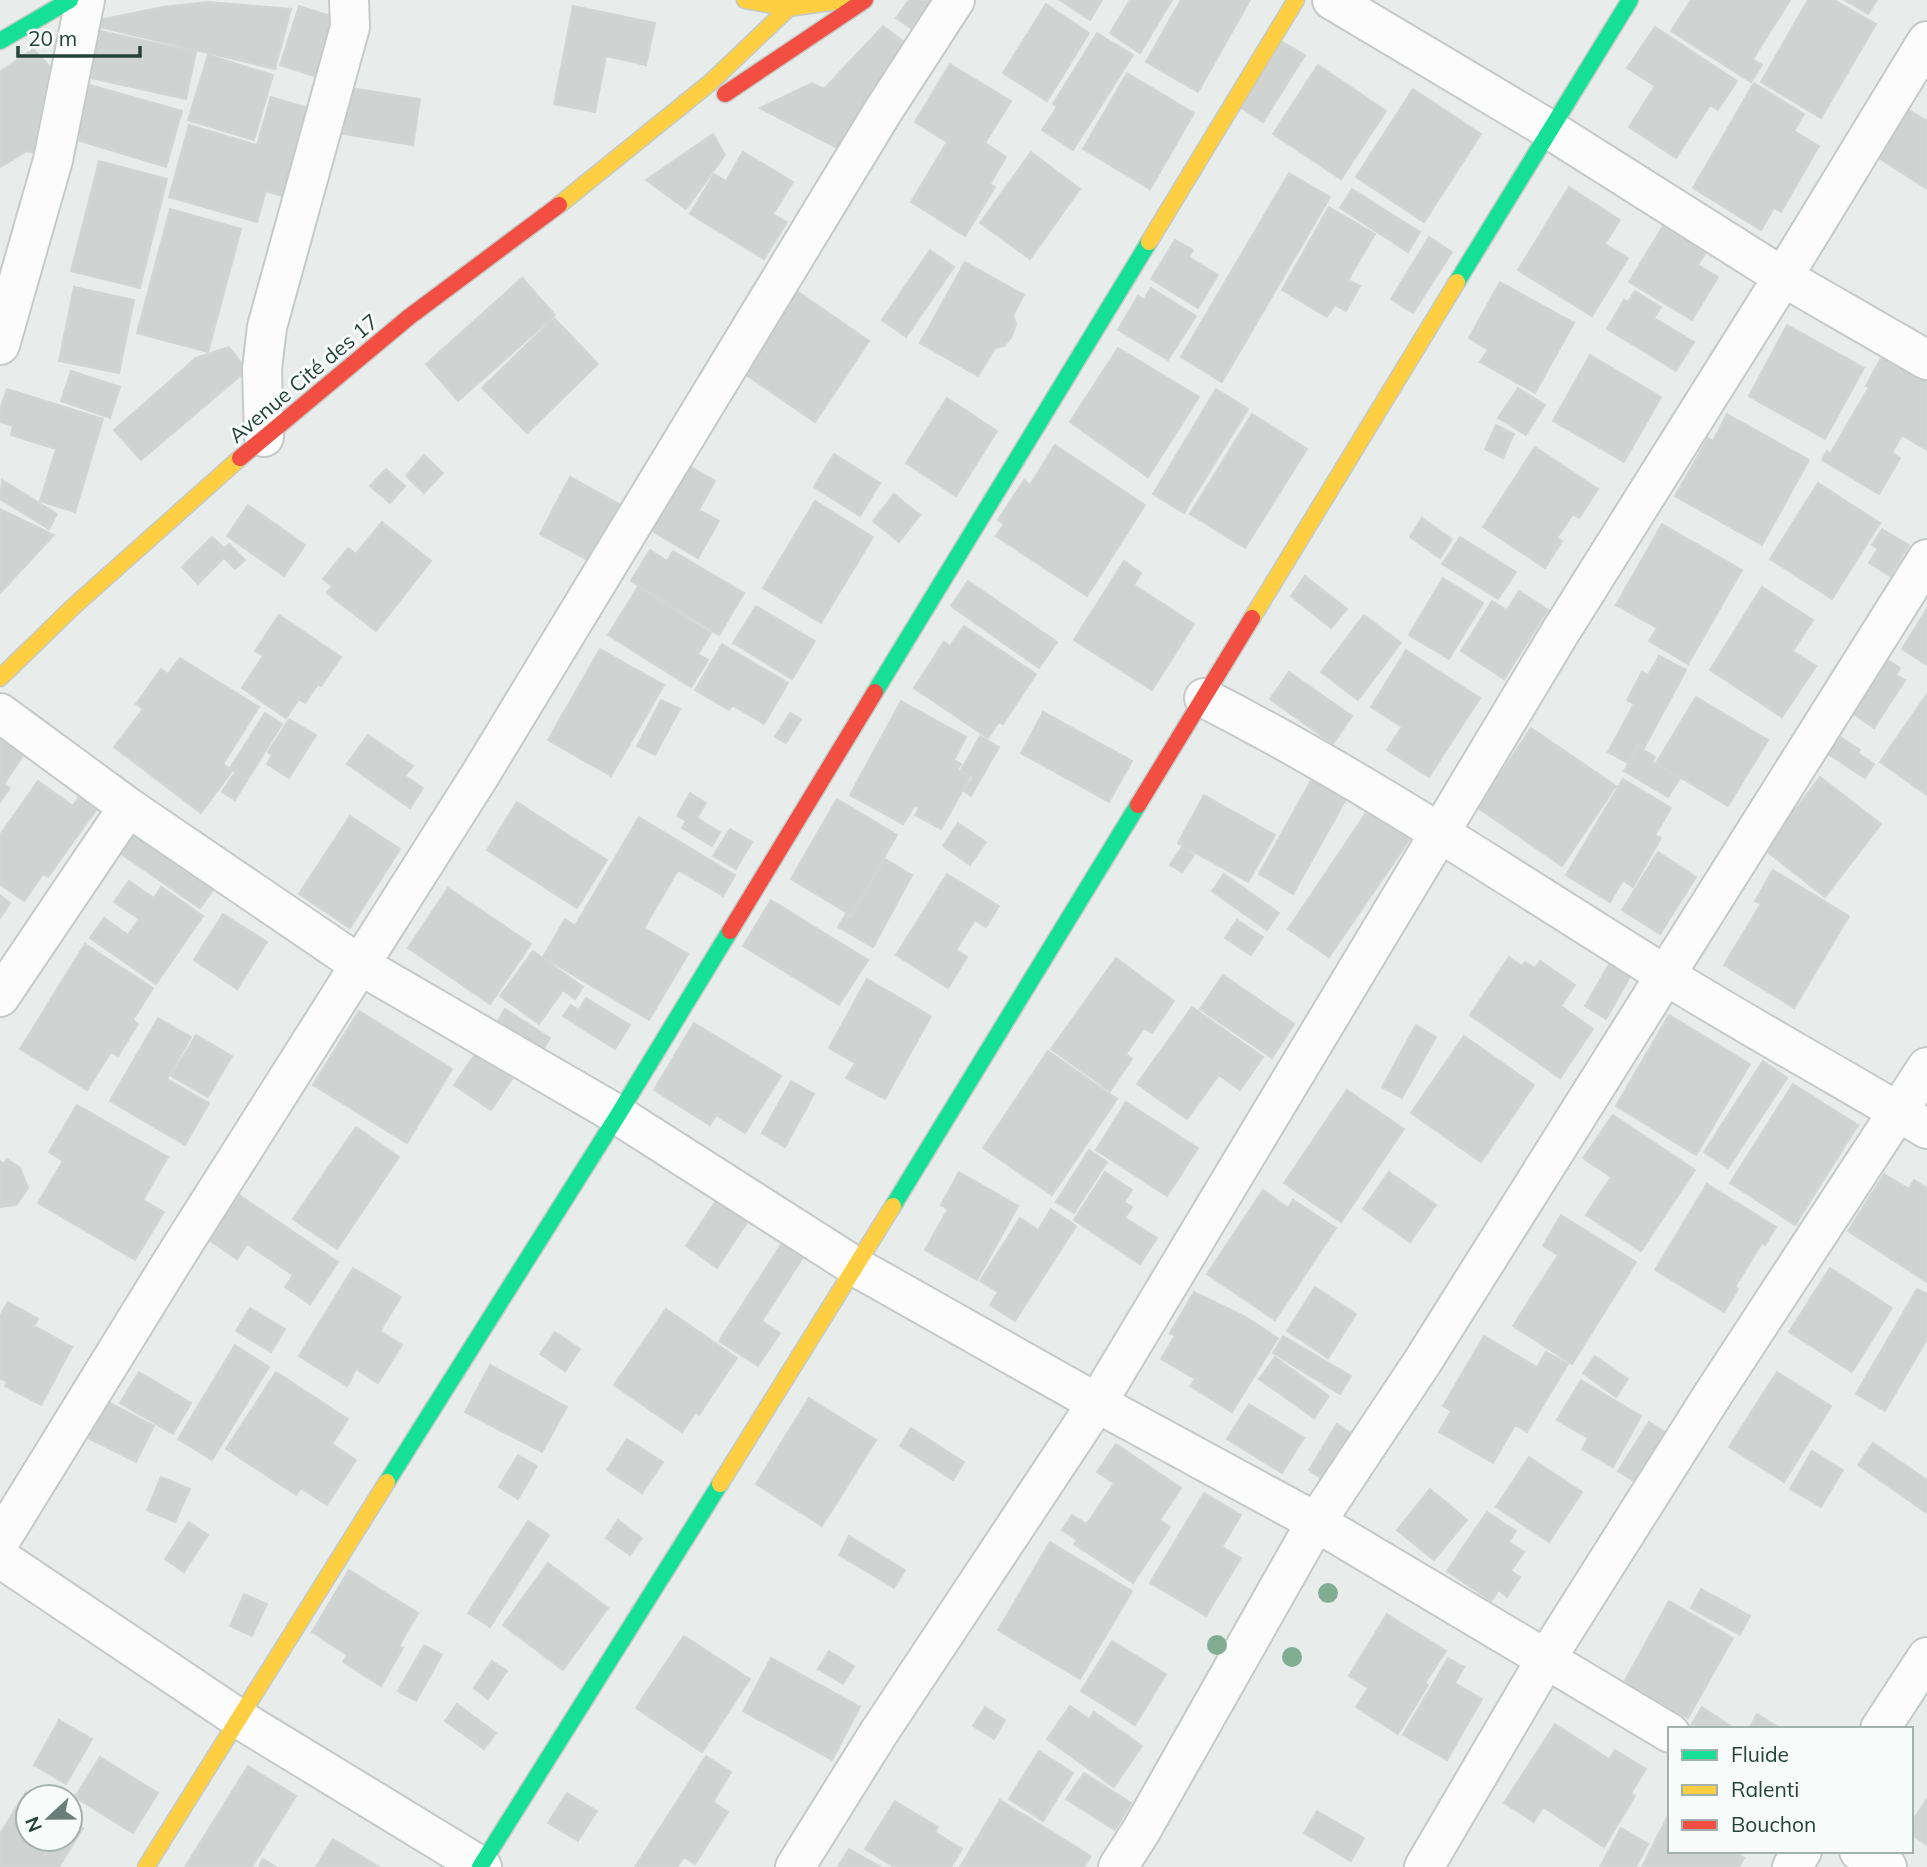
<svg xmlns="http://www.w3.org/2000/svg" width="1927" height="1867" viewBox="0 0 1927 1867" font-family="Mulish,sans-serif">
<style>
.building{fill:#cfd4d2;stroke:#d1d6d4;stroke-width:2}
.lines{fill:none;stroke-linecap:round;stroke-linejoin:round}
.street-casing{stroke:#c5cac8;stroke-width:42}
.fast-casing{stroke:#c3cbc8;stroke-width:19}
.slow-casing{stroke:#c3cbc8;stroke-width:19}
.jam-casing{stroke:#c3cbc8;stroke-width:19}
.street{stroke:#fcfcfc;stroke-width:38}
.fast{stroke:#16e098;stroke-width:16}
.slow{stroke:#ffcf43;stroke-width:16}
.jam{stroke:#f24e42;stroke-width:16}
.tree{fill:#81ae93}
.labels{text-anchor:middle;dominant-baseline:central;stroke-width:6;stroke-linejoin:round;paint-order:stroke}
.street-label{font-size:21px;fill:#24423a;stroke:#f7fbf9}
</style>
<rect width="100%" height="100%" fill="#e8edeb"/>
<path class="building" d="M909 0H928L940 9 921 35 896 18Z
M1060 0H1102L1090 20Z
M1130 0H1172L1140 53 1110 33Z
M1181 0H1250L1198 92 1146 62Z
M1691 0H1790L1753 59 1762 65 1751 82 1671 31Z
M1808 0H1834L1876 24 1821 118 1761 82Z
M1845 0H1877L1868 14Z
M209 2 291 9 275 69 95 26 100 20 162 7Z
M1046 4 1089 33 1047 101 1003 73Z
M299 6 336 18 317 77 280 65Z
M573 6 655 23 646 65 606 56 595 112 554 104Z
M883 26 903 41 839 149 760 108 812 83 824 89Z
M1655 27 1737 81 1718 110 1710 105 1676 158 1629 127 1655 86 1627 68Z
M96 30 196 52 186 99 86 77Z
M1097 33 1133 55 1073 150 1042 130 1057 107 1053 104Z
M1281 41 1305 55 1263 122 1240 107Z
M33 49 55 72 35 153 27 151 0 167V72Z
M208 55 273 75 254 140 188 120Z
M950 64 1011 101 985 143 1006 157 990 184 995 187 965 236 911 202 947 142 915 122Z
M1318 65 1386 111 1341 179 1273 134Z
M1127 73 1194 113 1150 189 1083 149Z
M1754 83 1804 114 1794 131 1819 146 1781 212 1774 208 1761 230 1693 188Z
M90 85 182 111 166 167 74 139Z
M344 87 420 99 413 145 337 133Z
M1413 89 1481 134 1424 222 1356 177Z
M271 97 311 109 295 167 291 166 282 196 266 191 257 222 169 197 189 125 257 145Z
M1909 110 1927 121V189L1879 158Z
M713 134 725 155 686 209 646 180Z
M743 152 793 182 773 214 787 222 764 259 690 214 714 174 726 181Z
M1031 152 1080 189 1030 259 980 223Z
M99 161 167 179 140 288 71 271Z
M1289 173 1330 197 1222 382 1181 357Z
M1569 187 1620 220 1605 244 1628 258 1592 316 1518 270Z
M1352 189 1420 232 1408 252 1340 208Z
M1329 207 1375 234 1348 280 1360 286 1346 311 1335 305 1327 317 1282 290Z
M170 209 241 229 208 352 137 333Z
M1663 226 1706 252 1698 265 1718 277 1692 320 1629 282Z
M1429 237 1452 252 1413 313 1391 299Z
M1175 240 1193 250 1189 257 1218 275 1198 308 1151 279Z
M930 250 954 267 906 337 882 320Z
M965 262 1024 295 1013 315 1016 324 1012 336 1004 346 995 348 978 376 920 343Z
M522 278 555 315 458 401 426 364Z
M1500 282 1574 323 1535 393 1480 362 1488 350 1469 338Z
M74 287 134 300 119 373 59 361Z
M1151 288 1196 316 1168 360 1118 330 1138 296 1144 300Z
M794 289 869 341 815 422 739 370Z
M1635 291 1661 307 1654 318 1694 342 1676 371 1607 329 1624 300 1628 302Z
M554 318 598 364 527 433 482 388Z
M1787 325 1864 368 1825 439 1749 396Z
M229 347 247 370 141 460 114 430 196 358Z
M1118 348 1199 397 1148 477 1070 422Z
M1884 353 1927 379V450L1902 435 1892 453 1900 458 1879 494 1822 460 1827 451 1830 454 1869 387 1866 386Z
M1590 355 1661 397 1624 462 1553 421Z
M71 371 120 387 110 418 61 401Z
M1518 388 1545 405 1526 435 1498 418Z
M7 389 103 419 75 512 40 501 56 449 11 435 13 426 0 422V410Z
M1216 389 1248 409 1184 513 1153 494Z
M947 398 997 431 956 496 906 463Z
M1252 414 1307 449 1245 548 1190 514Z
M1727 414 1809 460 1762 545 1675 496 1708 438 1713 441Z
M1496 425 1514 434 1503 458 1485 449Z
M1055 445 1145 505 1087 596 996 536 1004 524 998 520 1024 480 1030 485Z
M1535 447 1598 489 1579 518 1573 514 1557 538 1562 541 1545 568 1483 527Z
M834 454 880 483 860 516 814 487Z
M424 455 443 473 424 493 406 476Z
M689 466 715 481 699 510 719 521 698 558 652 531Z
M386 469 405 486 390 503 370 486Z
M570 477 619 504 589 561 540 534Z
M2 480 57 514 49 529 0 499Z
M1818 483 1880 523 1832 599 1770 559Z
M894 494 920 515 899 542 873 521Z
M815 501 873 537 821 623 763 588Z
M248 505 305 545 284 576 227 536Z
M0 509 54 535 0 593Z
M1422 518 1452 539 1440 558 1410 537Z
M382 522 431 561 376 631 327 593 332 586 323 579 348 548 356 554Z
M1662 524 1742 570 1688 664 1649 641 1657 628 1616 605Z
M1882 529 1909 545 1890 576 1869 563 1878 549 1872 545Z
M212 537 224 548 229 544 245 560 235 569 224 558 198 584 182 567Z
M1460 537 1516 572 1498 599 1442 564Z
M650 550 667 561 673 551 744 593 719 635 631 581Z
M1124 561 1141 573 1134 585 1194 624 1152 690 1074 640Z
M1305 576 1347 609 1331 628 1291 596Z
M1443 578 1483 603 1449 659 1409 635Z
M968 581 1057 642 1039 668 951 606Z
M638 587 711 633 698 654 708 660 691 687 608 635Z
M1762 587 1813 620 1793 651 1816 666 1782 717 1710 670Z
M1519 591 1548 610 1504 679 1461 651 1492 601 1507 610Z
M756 606 815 641 792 679 733 643Z
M1927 609V665L1902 649Z
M279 615 341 657 321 686 318 684 305 703 299 699 286 718 242 688 263 656 255 651Z
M1364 615 1401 643 1358 700 1321 672Z
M964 626 1036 674 1003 724 999 722 988 738 914 688 944 642 950 646Z
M722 644 788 683 764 724 732 705 729 710 695 690Z
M600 649 664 685 611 776 548 740Z
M1406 650 1480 698 1429 777 1387 750 1402 727 1371 707Z
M1659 656 1686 670 1644 748 1638 744 1628 763 1608 752 1634 704 1627 700 1642 672 1648 675Z
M1882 656 1900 668 1896 675 1905 680 1874 728 1848 710Z
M180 658 259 707 223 764 232 771 201 813 114 747 143 709 136 704 161 669 168 674Z
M1289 672 1352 716 1333 744 1270 699Z
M1927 694V795L1880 762Z
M1696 697 1768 740 1728 806 1656 763Z
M661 700 680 709 655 755 637 746Z
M901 701 966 737 954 760 961 764 957 770 970 777 941 829 915 815 919 808 915 805 903 824 850 795Z
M1043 712 1132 761 1109 802 1021 753Z
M265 713 282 724 235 800 222 792 235 772 230 768Z
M790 713 801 719 786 743 775 737Z
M289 719 316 735 289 778 267 764 272 755 268 752Z
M1531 728 1616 786 1562 866 1478 808Z
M1836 734 1860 750 1858 753 1874 764 1865 778 1825 752Z
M368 735 413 766 405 776 423 788 410 808 347 764Z
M980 736 999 747 971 796 964 791 973 777 961 770Z
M1 738 24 754 4 784 10 788 0 802Z
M1639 747 1655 757 1652 762 1680 778 1668 797 1624 771Z
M1820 777 1881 824 1825 897 1765 850Z
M1312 779 1346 799 1293 894 1259 874Z
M1623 779 1671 808 1655 835 1661 838 1633 887 1623 880 1610 902 1566 875Z
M38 781 73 806 78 798 96 810 48 877 43 874 24 901 0 884V835Z
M690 793 706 803 697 818 720 832 712 846 682 828 686 821 677 816Z
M1204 795 1275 835 1248 882 1178 843Z
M837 799 897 835 851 915 791 879Z
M517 802 607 860 577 908 487 850Z
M1368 810 1410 839 1329 957 1288 929Z
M350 816 400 849 350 928 299 894Z
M639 817 735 875 723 896 678 870 644 928 688 954 649 1020 543 957 565 919 575 926Z
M958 823 986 842 970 865 943 846Z
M730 829 752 842 736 869 713 856Z
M131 830 215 887 200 908 117 851Z
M1182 847 1194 855 1182 872 1170 865Z
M1658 852 1696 877 1660 934 1622 910Z
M885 859 912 875 873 947 838 927 846 914 851 918Z
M1773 870 1849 916 1794 1008 1724 965 1761 904 1755 901Z
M947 874 999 906 986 927 975 920 956 950 967 957 948 988 896 955Z
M1224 874 1279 913 1267 930 1212 891Z
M129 881 154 898 161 887 203 916 156 984 90 938 104 918 128 935 139 919 114 902Z
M448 888 531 944 490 1004 408 948Z
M0 895 10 903 0 918Z
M771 900 868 960 839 1005 743 946Z
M223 914 267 942 237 989 194 960Z
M1237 920 1263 937 1251 955 1225 938Z
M85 944 153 988 133 1020 138 1024 118 1056 111 1052 87 1090 20 1049Z
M533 951 583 987 575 999 563 990 539 1024 500 996Z
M1615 954 1636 966 1606 1019 1585 1006Z
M1509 957 1522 966 1525 962 1535 968 1540 961 1575 985 1561 1006 1593 1029 1560 1078 1470 1015Z
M1116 958 1174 1001 1152 1033 1144 1028 1126 1054 1132 1059 1110 1091 1051 1049Z
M1223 975 1294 1024 1272 1058 1200 1009Z
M867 979 931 1016 885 1099 846 1078 855 1063 829 1048Z
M586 998 630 1025 615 1049 563 1016 571 1005 579 1010Z
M1192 1007 1263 1057 1240 1090 1219 1075 1187 1119 1137 1084Z
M505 1009 550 1038 543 1050 498 1021Z
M359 1011 452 1069 407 1143 313 1085Z
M1669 1015 1750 1064 1696 1155 1616 1106Z
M158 1018 191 1037 167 1079 209 1103 185 1145 110 1101Z
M694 1023 781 1076 745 1133 716 1115 710 1125 654 1090Z
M1416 1025 1436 1037 1402 1098 1382 1087Z
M196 1035 232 1056 208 1097 171 1076Z
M1464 1036 1534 1085 1481 1162 1411 1113Z
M1048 1051 1117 1099 1052 1195 983 1148Z
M476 1053 512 1079 491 1110 454 1085Z
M1763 1061 1787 1078 1728 1168 1704 1152Z
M791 1081 814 1094 785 1147 762 1133Z
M1793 1084 1858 1125 1795 1225 1730 1183Z
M1347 1090 1404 1129 1341 1222 1284 1183Z
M1126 1102 1198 1148 1167 1196 1096 1150Z
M77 1105 168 1157 143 1200 164 1212 135 1260 38 1203 63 1161 49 1152Z
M1613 1115 1695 1170 1641 1251 1586 1215 1611 1177 1583 1158Z
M356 1127 399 1157 337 1249 293 1219Z
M1089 1150 1107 1162 1074 1213 1056 1202Z
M7 1159 20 1168 28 1188 16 1205 0 1207V1161L4 1164Z
M959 1172 1018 1206 977 1280 925 1250 948 1209 941 1205Z
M1105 1172 1132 1190 1124 1202 1132 1207 1125 1218 1157 1238 1140 1264 1074 1220Z
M1389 1172 1436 1205 1410 1242 1363 1209Z
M1884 1174 1909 1189 1914 1180 1927 1188V1282L1848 1231Z
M1707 1184 1776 1227 1765 1245 1762 1243 1735 1287 1738 1289 1724 1312 1655 1270Z
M724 1189 755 1210 717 1268 686 1246Z
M1263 1190 1288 1208 1293 1200 1336 1228 1275 1320 1207 1274Z
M239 1195 338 1262 310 1304 285 1287 293 1275 247 1244 237 1259 209 1240Z
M1051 1209 1076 1226 1015 1321 990 1305 998 1292 980 1281 1020 1218 1038 1230Z
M1561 1215 1636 1262 1572 1364 1513 1326 1558 1255 1543 1246Z
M786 1237 807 1251 762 1321 780 1333 758 1366 719 1341Z
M353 1268 401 1297 380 1331 402 1345 378 1383 356 1369 347 1386 299 1356Z
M1830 1268 1892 1308 1852 1372 1789 1332Z
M1315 1287 1356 1314 1328 1358 1287 1331Z
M1917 1289 1927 1294V1339L1885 1411 1856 1394Z
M1194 1292 1244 1316 1278 1338 1232 1412 1190 1386 1195 1379 1161 1359 1175 1336 1170 1333Z
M8 1302 38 1319 34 1326 72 1347 41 1405 5 1386 7 1382 0 1378V1316Z
M250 1308 285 1329 271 1352 236 1331Z
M666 1309 737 1358 699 1415 696 1412 682 1432 614 1385Z
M555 1332 580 1349 565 1371 540 1354Z
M1283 1336 1351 1376 1340 1394 1273 1353Z
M1484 1336 1537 1367 1546 1352 1568 1364 1527 1432 1515 1425 1493 1463 1439 1432 1451 1411 1443 1406Z
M235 1345 269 1367 212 1460 178 1439Z
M1595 1356 1628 1379 1616 1397 1583 1373Z
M1275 1357 1329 1396 1314 1418 1259 1379Z
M490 1365 567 1407 542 1452 465 1412Z
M139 1372 191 1403 173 1434 120 1403Z
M276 1372 348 1419 332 1444 356 1460 327 1505 301 1488 296 1495 226 1449Z
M1777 1372 1831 1406 1784 1482 1729 1447Z
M1581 1380 1641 1416 1613 1467 1582 1449 1588 1438 1557 1420Z
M809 1398 876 1440 822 1526 756 1484Z
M104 1400 154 1426 136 1462 86 1437Z
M1249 1404 1304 1438 1282 1473 1227 1439Z
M1649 1422 1668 1434 1637 1483 1618 1471Z
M1337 1424 1354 1435 1325 1481 1309 1470Z
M911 1428 964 1462 953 1480 900 1446Z
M627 1439 663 1462 642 1493 607 1470Z
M1873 1443 1927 1480V1513L1858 1465Z
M1116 1444 1181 1488 1160 1520 1170 1527 1133 1583 1074 1544 1077 1540 1062 1530 1072 1515 1087 1524 1114 1483 1097 1472Z
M1812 1451 1843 1470 1821 1507 1790 1489Z
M518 1455 537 1466 518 1499 499 1487Z
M1529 1457 1582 1492 1549 1542 1496 1507Z
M161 1477 190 1489 175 1522 147 1510Z
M1430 1489 1467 1520 1434 1560 1397 1530Z
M1204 1493 1241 1515 1222 1547 1241 1558 1206 1616 1150 1583Z
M1487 1512 1516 1531 1509 1542 1524 1552 1511 1571 1520 1577 1507 1597 1499 1590 1491 1601 1447 1571Z
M618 1520 642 1538 630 1555 606 1538Z
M528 1521 549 1535 490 1627 468 1613Z
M189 1522 208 1535 184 1572 165 1559Z
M849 1536 905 1570 894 1588 839 1555Z
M1050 1542 1132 1591 1080 1679 998 1630Z
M548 1563 608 1608 563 1670 503 1625Z
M349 1570 418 1613 399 1646 403 1648 381 1686 343 1662 347 1655 312 1632Z
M1701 1589 1750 1616 1740 1635 1691 1608Z
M244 1594 267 1604 252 1636 230 1626Z
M1669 1601 1733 1638 1688 1718 1624 1682Z
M1387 1614 1446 1651 1425 1683 1428 1685 1398 1734 1356 1707 1368 1688 1349 1676Z
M684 1636 750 1679 702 1752 636 1708Z
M1112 1641 1166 1674 1135 1725 1081 1691Z
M424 1645 442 1655 416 1701 398 1691Z
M829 1651 854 1666 843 1684 818 1669Z
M771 1658 860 1707 832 1760 743 1711Z
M1448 1658 1464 1667 1455 1683 1482 1699 1447 1760 1403 1735Z
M492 1661 507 1671 488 1699 474 1688Z
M457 1704 496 1733 484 1749 445 1721Z
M1070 1706 1089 1719 1094 1712 1142 1746 1114 1787 1047 1739Z
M985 1707 1005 1720 994 1739 973 1726Z
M1702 1707 1735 1729H1693L1690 1727Z
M1757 1714 1781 1729H1749Z
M59 1720 92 1739 66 1784 34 1765Z
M1555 1724 1609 1759 1615 1750 1646 1769 1631 1793 1635 1796 1604 1847 1543 1807 1534 1822 1504 1803Z
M1039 1751 1073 1773 1043 1821 1009 1799Z
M706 1756 731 1772 713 1802 728 1812 695 1864 684 1857 677 1867H635Z
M100 1757 158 1793 133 1833 75 1797Z
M248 1766 296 1796 252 1867H185Z
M1084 1773 1131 1803 1115 1830 1066 1799Z
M26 1792 34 1797H28V1839H70V1820L83 1828 59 1867H0V1834Z
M567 1793 597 1811 578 1841 548 1823Z
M1927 1799V1845L1911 1834V1823Z
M1000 1800 1091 1856 1084 1867H960Z
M895 1801 938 1827 935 1832 962 1849 951 1867H894L865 1849Z
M1317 1811 1364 1838 1351 1861 1304 1833Z
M1670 1812V1851H1731L1744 1858 1739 1867H1642Z
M1621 1828 1648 1844 1636 1867H1600Z
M333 1839 379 1867H316Z
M849 1849 881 1867H838Z
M263 1859 276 1867H259Z"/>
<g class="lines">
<defs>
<path id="street" d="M1332 0 1552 131 1783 277 1927 360
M0 345 53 160 85 0
M264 437 262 369 267 327 350 27 349 0
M1204 698C1363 779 1511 879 1662 973 1749 1027 1839 1076 1927 1129
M0 713 128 807 360 965 618 1115 856 1267 1097 1403 1316 1522 1670 1733
M0 997 128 807
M0 1541 175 1257 480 775 883 111 955 0
M0 1558 241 1720 482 1867
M1880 1729 1927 1657
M1859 1851 1887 1867
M795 1867 878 1734 1097 1403 1561 631 1783 277 1927 41
M1118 1867 1141 1831 1316 1522 1423 1361 1927 559
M1424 1867 1546 1659 1712 1396 1927 1067
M1792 1867 1802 1851"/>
<path id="fast" d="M0 41 70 0
M1457 282 1630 0
M875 692 1149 242
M893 1206 1138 805
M387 1482 618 1115 730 931
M480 1867 720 1484"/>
<path id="slow" d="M745 0 788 8 845 0
M559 205 711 82 797 0
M1149 242 1296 0
M1252 618 1457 282
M0 678 74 606 240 458
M720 1484 893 1206
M146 1867 387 1482"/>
<path id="jam" d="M725 94 865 0
M240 458 409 317 559 205
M1138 805 1252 618
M730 931 875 692"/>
</defs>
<use href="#street" class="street-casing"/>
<use href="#fast" class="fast-casing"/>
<use href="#slow" class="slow-casing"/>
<use href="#jam" class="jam-casing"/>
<use href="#street" class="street"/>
<use href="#fast" class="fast"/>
<use href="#slow" class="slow"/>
<use href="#jam" class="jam"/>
</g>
<g class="tree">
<circle cx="1328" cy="1593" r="10"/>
<circle cx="1217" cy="1645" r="10"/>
<circle cx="1292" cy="1657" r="10"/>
</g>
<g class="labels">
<g class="street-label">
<text transform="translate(303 378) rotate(-40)">Avenue Cité des 17</text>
</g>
</g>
<rect x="1668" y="1727" width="245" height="126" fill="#f7fbf9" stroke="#a3b1ad" stroke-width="2"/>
<rect x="1682" y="1750" width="35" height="10" fill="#16e098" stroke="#a3b1ad" stroke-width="2"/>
<text x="1731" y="1762" font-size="21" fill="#24423a">Fluide</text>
<rect x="1682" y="1785" width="35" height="10" fill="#ffcf43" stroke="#a3b1ad" stroke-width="2"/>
<text x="1731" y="1797" font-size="21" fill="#24423a">Ralenti</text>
<rect x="1682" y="1820" width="35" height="10" fill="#f24e42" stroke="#a3b1ad" stroke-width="2"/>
<text x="1731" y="1832" font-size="21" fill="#24423a">Bouchon</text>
<g transform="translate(49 1818) rotate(248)"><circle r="33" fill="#f7fbf9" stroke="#a3b1ad" stroke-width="2"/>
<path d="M0-5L12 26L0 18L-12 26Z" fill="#697e78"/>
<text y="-10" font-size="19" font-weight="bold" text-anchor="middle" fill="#24423a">N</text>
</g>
<path d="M18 46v10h122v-10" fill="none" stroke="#24423a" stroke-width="3.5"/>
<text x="28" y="46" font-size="21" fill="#24423a" stroke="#f7fbf9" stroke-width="5" paint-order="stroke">20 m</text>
</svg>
